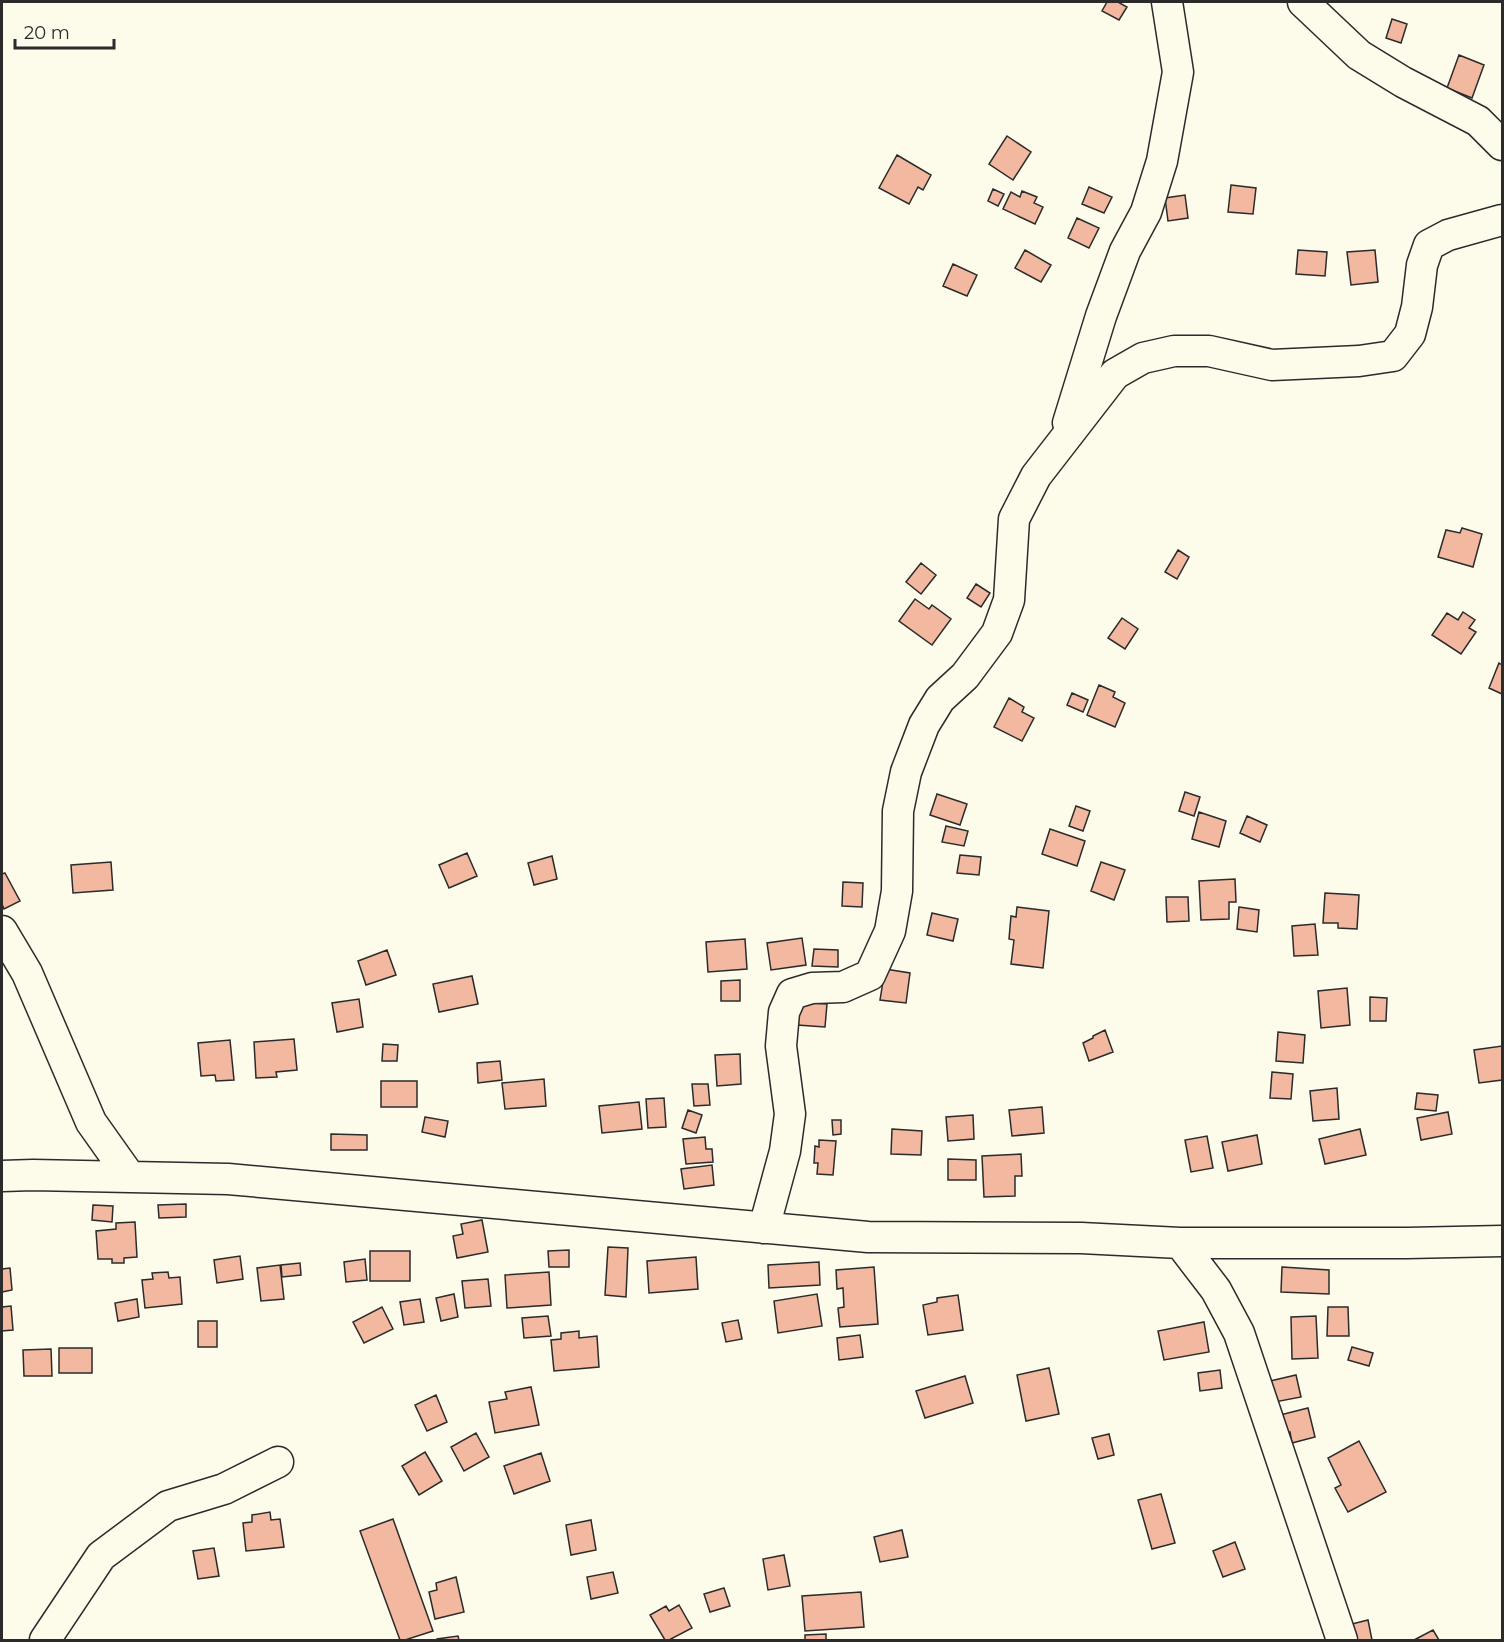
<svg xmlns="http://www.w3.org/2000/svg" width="1504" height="1642" viewBox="0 0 1504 1642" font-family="Montserrat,sans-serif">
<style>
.building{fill:#f2b8a0;stroke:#2b2b2b;stroke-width:1.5}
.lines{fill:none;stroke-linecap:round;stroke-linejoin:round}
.street-casing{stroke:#2b2b2b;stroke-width:33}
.street{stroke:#fdfbea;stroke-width:30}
</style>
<rect width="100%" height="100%" fill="#fdfbea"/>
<path class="building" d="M1107 2H1118L1127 7 1119 20 1102 11Z
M1392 19 1407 24 1401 43 1386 38Z
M1459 55 1484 65 1472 98 1447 88Z
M1007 136 1031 152 1013 180 989 164Z
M897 155 931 175 923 190 918 187 909 204 879 188Z
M1231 185 1256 188 1253 214 1228 212Z
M1089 187 1112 197 1104 213 1082 204Z
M993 189 1004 194 998 206 988 201Z
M1022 191 1037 197 1034 203 1043 207 1035 224 1003 209 1011 192 1020 197Z
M1185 195 1188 218 1168 221 1165 198Z
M1077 218 1099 228 1089 248 1068 238Z
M1025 250 1051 265 1041 282 1015 268Z
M1298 250 1327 252 1325 276 1296 274Z
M1375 250 1378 282 1351 285 1347 252Z
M953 264 977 275 967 296 943 286Z
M1462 528 1482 534 1473 567 1438 557 1446 530 1460 533Z
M1178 550 1189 557 1177 579 1165 572Z
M921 563 936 575 921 594 906 582Z
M976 584 990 593 981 607 967 598Z
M915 599 929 609 932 605 951 619 932 645 899 621Z
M1463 612 1475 620 1469 628 1476 632 1461 654 1432 635 1447 613 1458 620Z
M1122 618 1138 629 1125 649 1108 638Z
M1499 663 1502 665V694L1489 688Z
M1099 685 1115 692 1113 697 1125 703 1115 727 1087 715Z
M1072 693 1088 700 1083 712 1067 705Z
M1009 698 1024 707 1022 712 1034 718 1022 741 994 727Z
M1185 792 1200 797 1194 816 1179 811Z
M937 794 967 804 960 825 930 815Z
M1076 806 1090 811 1083 831 1069 826Z
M1199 812 1226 821 1219 847 1192 839Z
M1247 816 1267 825 1260 842 1240 833Z
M946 826 968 831 964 846 942 842Z
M1050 829 1085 841 1077 866 1042 854Z
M467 853 477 876 449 888 439 865Z
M960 855 981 857 979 875 957 873Z
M552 856 557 879 534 885 528 863Z
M111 862 113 890 73 893 71 865Z
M1101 862 1125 870 1114 900 1091 891Z
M5 873 20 901 4 909 2 904V874Z
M1235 879 1236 902H1229V919L1201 920 1199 881Z
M843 882 863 883 862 907 842 906Z
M1325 893 1359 895 1357 929 1338 928V923H1323Z
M1166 897H1188L1189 921 1167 922Z
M1017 907 1049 911 1043 968 1011 964 1014 940 1009 939 1011 916 1016 917Z
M1239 907 1259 910 1257 932 1237 929Z
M932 913 958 919 953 941 927 935Z
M1315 924 1318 955 1294 956 1292 926Z
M802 938 806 965 771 970 767 943Z
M745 939 747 969 708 972 706 942Z
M814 949 838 950V967L812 966Z
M387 950 396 975 366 985 358 961Z
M885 969 910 973 906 1003 880 1000Z
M472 976 478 1004 439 1012 433 984Z
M740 980V1001H721V981Z
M1347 988 1350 1025 1321 1028 1318 991Z
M1370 997 1387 998 1386 1021H1370Z
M359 999 363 1027 337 1032 332 1003Z
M798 1002 827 1004 825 1027 797 1025Z
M1105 1030 1113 1052 1089 1061 1083 1043 1093 1038V1036Z
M1278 1032 1305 1035 1303 1063 1276 1061Z
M294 1039 297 1070 276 1072 277 1077 256 1078 254 1042Z
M230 1040 234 1080 216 1081 215 1075 201 1076 198 1043Z
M383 1044 398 1045 397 1061H382Z
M1502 1046V1080L1479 1083 1474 1050Z
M740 1054 741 1084 717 1086 715 1055Z
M500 1061 502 1080 478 1083 477 1063Z
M1272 1072 1293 1074 1291 1099 1270 1098Z
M544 1079 546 1106 505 1109 502 1083Z
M381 1081H417V1107H381Z
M692 1084H708L710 1105 694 1106Z
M1337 1088 1339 1119 1313 1121 1310 1091Z
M1417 1093 1438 1095 1436 1111 1415 1109Z
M664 1098 666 1127 648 1128 646 1099Z
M639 1102 642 1129 602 1133 599 1106Z
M1042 1107 1044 1133 1012 1136 1009 1110Z
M688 1110 702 1115 696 1133 682 1128Z
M1448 1112 1452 1134 1421 1140 1417 1118Z
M973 1115 974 1139 948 1141 946 1117Z
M425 1117 448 1121 445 1137 422 1132Z
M832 1120H841V1134L833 1135Z
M892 1129 922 1131 921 1155 891 1154Z
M1360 1129 1366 1155 1325 1164 1319 1139Z
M331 1134 367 1135V1150H331Z
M1257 1135 1262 1164 1228 1171 1222 1142Z
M1207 1136 1213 1168 1191 1172 1185 1140Z
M705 1137 706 1149H712L713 1162 686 1164 683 1139Z
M819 1140 836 1141 833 1175 817 1174 818 1163H814L815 1146 819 1147Z
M1021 1154 1022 1176H1015V1196L984 1197 982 1156Z
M948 1159 976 1160V1180H948Z
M712 1165 714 1185 684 1189 681 1169Z
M186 1204V1217L159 1218 158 1205Z
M93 1205 113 1206 112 1222 92 1220Z
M482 1220 488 1252 457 1258 453 1236 463 1234 461 1224Z
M135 1222 137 1257 124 1258V1263H112V1259H98L96 1231 116 1229V1223Z
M608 1247 628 1248 626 1297 605 1295Z
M569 1250V1267H549L548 1251Z
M370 1251H410V1281H370Z
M240 1256 243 1279 217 1283 214 1260Z
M696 1257 698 1289 649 1293 647 1261Z
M365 1259 367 1280 346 1282 344 1262Z
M819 1262 820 1285 769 1288 768 1265Z
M300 1263 301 1275 282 1277 281 1265Z
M280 1265 284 1299 261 1301 257 1268Z
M874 1267 878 1324 840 1327 838 1308 844 1307 843 1288 837 1289 836 1270Z
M1282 1267 1329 1270V1294L1281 1292Z
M10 1268 12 1290 2 1292V1269Z
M168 1272 169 1278 180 1277 182 1304 145 1308 142 1280 153 1279 152 1273Z
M549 1272 551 1305 507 1308 505 1275Z
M488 1279 491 1306 465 1308 462 1281Z
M454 1294 458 1317 441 1321 436 1298Z
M817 1294 822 1326 778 1333 774 1301Z
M958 1295 963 1330 928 1335 923 1305 937 1302V1298Z
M137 1299 139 1317 118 1321 115 1303Z
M420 1299 424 1322 404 1325 400 1302Z
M11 1306 13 1330 2 1331V1307Z
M382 1307 393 1329 364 1343 353 1322Z
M1328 1307H1348L1349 1336H1327Z
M548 1316 551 1336 524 1338 522 1318Z
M1316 1316 1318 1358 1292 1359 1291 1317Z
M738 1320 742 1339 726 1342 722 1323Z
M198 1321H217V1347H198Z
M1204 1322 1209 1352 1164 1360 1158 1331Z
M579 1331V1338L597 1336 599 1367 554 1371 551 1340 561 1339V1333Z
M860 1335 863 1357 839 1360 837 1338Z
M1352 1347 1373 1353 1369 1366 1348 1360Z
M59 1348H92V1373H59Z
M51 1349 52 1376H24L23 1350Z
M1049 1368 1059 1414 1026 1421 1017 1375Z
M1220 1370 1222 1388 1200 1391 1198 1373Z
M1296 1375 1301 1397 1275 1402 1270 1381Z
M965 1376 973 1403 925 1418 916 1391Z
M531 1387 539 1425 495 1433 489 1402 507 1399 505 1392Z
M436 1395 447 1422 427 1431 415 1405Z
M1308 1408 1315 1437 1292 1443 1290 1432 1284 1434 1280 1415Z
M476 1433 489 1457 464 1471 451 1447Z
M1109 1434 1114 1455 1098 1459 1092 1438Z
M1359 1441 1386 1492 1348 1512 1335 1488 1341 1485 1328 1458Z
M425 1452 442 1481 419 1495 402 1466Z
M541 1453 550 1481 514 1494 504 1466Z
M1161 1494 1175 1543 1152 1549 1138 1500Z
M270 1512 271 1520 280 1519 284 1547 246 1551 243 1523 252 1522V1515Z
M393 1519 433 1631 405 1640H400L360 1531Z
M591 1520 596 1550 571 1555 566 1525Z
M902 1530 908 1557 880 1562 874 1537Z
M1235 1542 1245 1569 1223 1577 1213 1551Z
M214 1548 219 1576 198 1579 193 1551Z
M784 1555 790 1586 768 1590 763 1559Z
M613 1572 618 1593 591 1599 587 1577Z
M456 1577 464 1612 435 1619 429 1592 437 1590 436 1583Z
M724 1588 730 1606 710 1612 704 1594Z
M861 1592 864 1627 805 1631 802 1596Z
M679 1605 692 1628 669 1640H665L650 1615 666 1606 669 1611Z
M1368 1620 1372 1640H1351L1348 1625Z
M1433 1630 1439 1640H1414Z
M826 1634V1640H805V1635Z
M458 1636 459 1640H437V1639Z"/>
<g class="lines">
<defs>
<path id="street" d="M1303 2 1359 55 1403 82 1478 121 1502 145
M1068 423 1101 316 1125 251 1146 212 1162 161 1178 72 1167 2
M2 931 27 973 91 1122 130 1177
M2 1176 33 1175 228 1179 868 1237 1081 1238 1180 1243H1407L1502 1241
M764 1228 785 1151 790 1114 781 1046 784 1012 792 994 812 988 843 987 870 975 890 931 897 891 898 811 906 772 924 725 940 699 965 676 997 633 1009 600 1014 519 1036 476 1115 374 1143 358 1174 351H1209L1272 365 1359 361 1393 356 1410 334 1417 307 1422 265 1429 245 1448 235 1502 220
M1180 1243 1216 1290 1239 1333 1342 1640
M45 1640 101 1556 168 1506 224 1489 278 1462"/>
</defs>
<use href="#street" class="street-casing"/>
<use href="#street" class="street"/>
</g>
<rect width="1504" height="1642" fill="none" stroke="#2b2b2b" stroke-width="6"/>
<path d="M15 39v9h99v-9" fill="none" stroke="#2b2b2b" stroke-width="3"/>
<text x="24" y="39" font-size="18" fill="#2b2b2b" stroke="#fdfbea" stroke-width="4.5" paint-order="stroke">20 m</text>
</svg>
